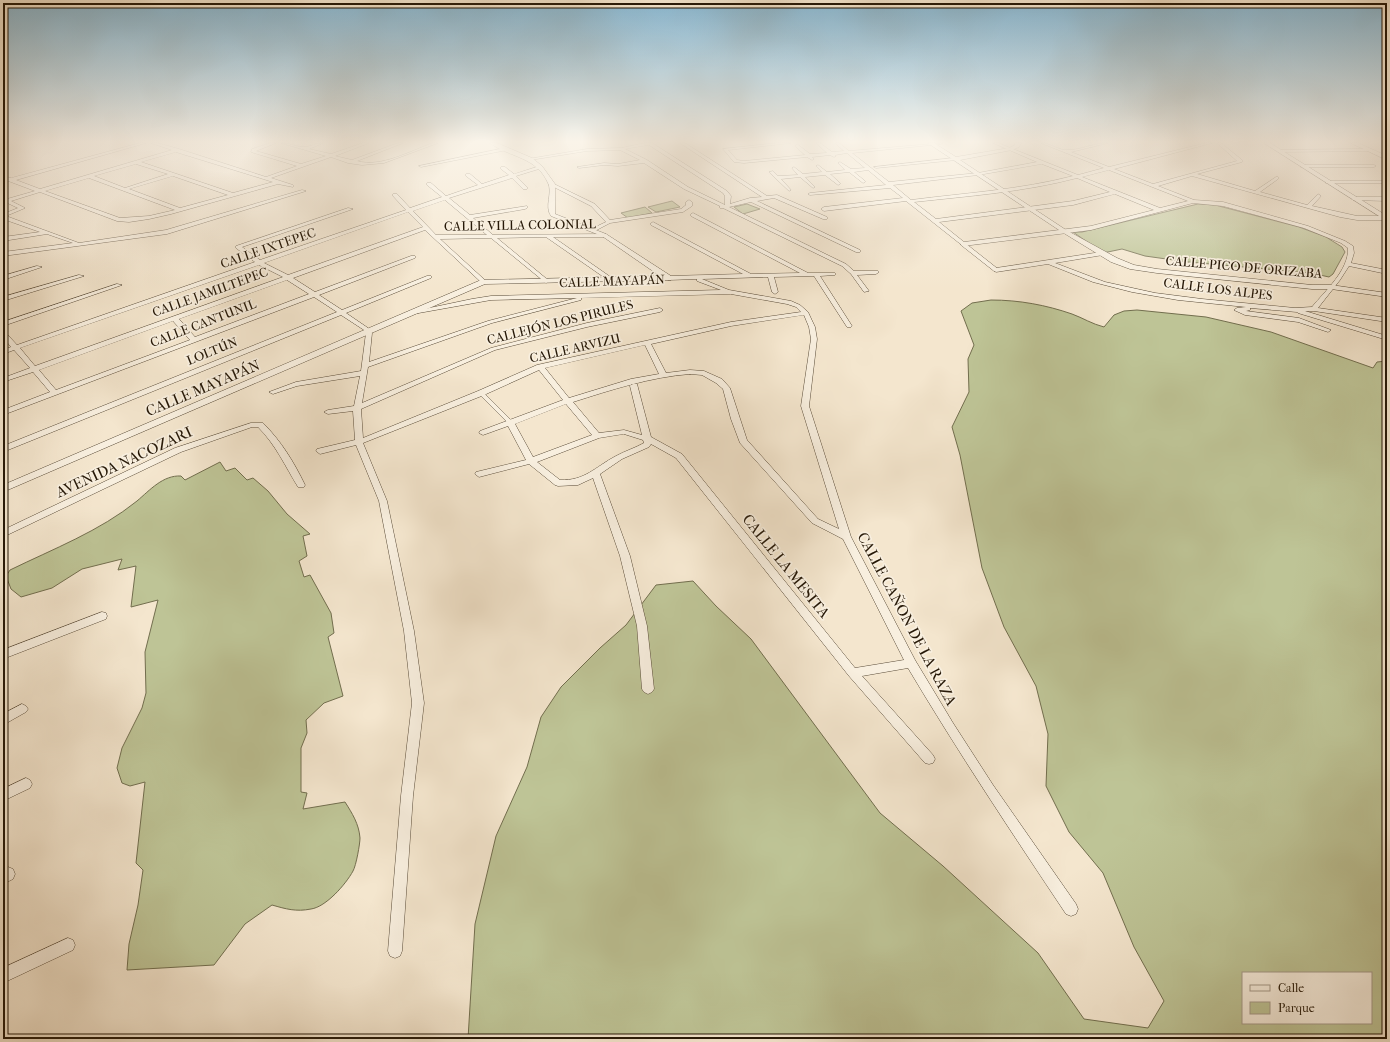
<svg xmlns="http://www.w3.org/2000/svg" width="1390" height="1042" viewBox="0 0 1390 1042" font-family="'IM FELL French Canon',serif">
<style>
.green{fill:#bec496;stroke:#726e4e;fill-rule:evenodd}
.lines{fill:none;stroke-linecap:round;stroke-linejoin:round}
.pedestrian-casing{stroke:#5a4c39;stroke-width:1}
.minor-casing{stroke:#5a4c39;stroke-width:1}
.tertiary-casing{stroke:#5a4c39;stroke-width:1}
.pedestrian{fill:#f8efdf;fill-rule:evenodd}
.minor{fill:#f8efdf;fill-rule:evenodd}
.tertiary{fill:#f8efdf;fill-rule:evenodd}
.labels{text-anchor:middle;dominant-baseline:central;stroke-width:3.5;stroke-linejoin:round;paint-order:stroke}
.far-street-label{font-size:13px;fill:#261807;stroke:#f8efdf}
.street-label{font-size:15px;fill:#261807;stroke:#f8efdf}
</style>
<rect width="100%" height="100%" fill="#f4e6ce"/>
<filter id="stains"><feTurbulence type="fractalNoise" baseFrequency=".005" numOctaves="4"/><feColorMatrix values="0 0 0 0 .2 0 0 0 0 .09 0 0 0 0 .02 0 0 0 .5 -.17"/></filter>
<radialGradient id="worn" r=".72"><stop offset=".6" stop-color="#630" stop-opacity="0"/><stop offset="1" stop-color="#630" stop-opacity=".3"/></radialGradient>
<path class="green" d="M672 201 680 207 656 212 648 207Z
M747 204 760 209 743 214 734 207Z
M1198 204 1215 205 1299 227 1326 237 1342 247 1345 252 1333 274 1329 277 1311 273 1188 262 1145 256 1122 249 1103 253 1073 232H1082Z
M645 207 652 213 628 218 621 213Z
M991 300C1019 300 1046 305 1072 314 1083 318 1092 324 1104 327L1114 315 1124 311 1137 310 1206 317 1271 332 1373 368 1377 362 1387 361V1039H468L475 924 496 836 527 767 541 717 561 687 600 648 626 625 656 585 693 581 716 606 751 639 880 813 943 866 1038 953 1084 1019 1148 1028 1164 1001 1134 947 1103 873 1069 832 1046 786 1048 734 1036 686 1004 627 982 568 960 455 952 427 969 392 968 359 974 345 961 311 972 303ZM1243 973H1371V1023H1243Z
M220 462 226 471 235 468 247 480 253 478 268 491 287 514 310 534 303 536 307 556 299 561 304 577 310 575 331 613 334 633 328 637 343 696 324 703 306 720 307 733 301 748V792L307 793 303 809 345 802C352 813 359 824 360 838 360 844 356 866 353 871 346 884 326 907 311 909 296 912 286 909 272 905L245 924 214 965 127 970 129 944 138 905 143 870 136 863 145 782 130 786 122 783 117 768 122 748 142 708 146 693 145 652 158 600 131 607 136 566 118 570 122 559 82 569 52 588 21 597 11 589 6 576 10 570C53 549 100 531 137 501 150 490 163 475 181 476L185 480Z"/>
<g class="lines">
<defs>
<path id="pedestrian" d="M961 243H965L998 269V271H994L961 245Z
M481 391 483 392 513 422 512 423H508L479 394V392Z"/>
<path id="minor" d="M140 143H146L16 180 40 189 172 150 151 143H157L179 149 266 177 297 166 251 152 252 149 270 143H276L256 151 301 164 326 156 281 143C289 143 296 147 304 147 310 147 316 143 323 143L309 149 331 154 363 143H369L335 156 352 160 398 143H403L357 161C381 168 410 151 433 143H438L384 163 362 165 348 163 331 157 271 178 293 185V187L278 184 171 214 149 219 129 222 117 221 40 192 11 201 25 208 6 216 79 243 166 230 302 190 306 191 167 234 3 256V252L73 243 47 234 3 241V237L40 232 3 219V214L18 208 3 201V199H7L35 191 3 179V176L11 178ZM176 152 273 182 233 193 141 162ZM136 164 168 174 125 188 94 176ZM173 176 228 195 180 208 129 189ZM89 178 175 210 149 216 120 218 45 191Z
M645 143H652L727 191 731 196 730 204 750 198 762 197 680 143H685L767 196 777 195 827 217V219H823L774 198 757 201 860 250V252H856L751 202 729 207 846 264 854 271H878L879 272 876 274 857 275 869 291 864 292 851 274 842 266 723 208H720V206L684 189 644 163 618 166 604 165 579 168 577 167 604 163 618 164 640 160 620 150 587 151 530 160 528 159 587 149 621 148ZM649 145 723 193 725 196V205L688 187 647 160 625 149Z
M778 143H791L728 150 737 160 744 161 805 155 795 146 797 144 810 154 827 153 816 143H820L832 152 844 151 835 143H839L849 151 943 143 941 144 852 153 889 182 978 173 1037 162 993 143H998L1078 175 1104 168 1041 143C1050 143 1059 151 1068 150 1081 150 1094 143 1108 143L1071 152 1109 167 1206 143H1212L1114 169 1153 184 1237 161 1217 143H1221L1242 160V162L1197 174 1255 191 1276 177H1278V179L1260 192 1307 205 1318 194 1321 196 1312 206 1357 216H1387V220H1357L1340 217 1192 176 1158 186 1194 200 1223 202 1308 226 1345 241 1353 246 1354 253 1351 263 1387 270V274L1349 266 1340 280 1318 308 1387 318V322L1314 311H1305L1387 336V340L1298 313 1297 312 1250 308V310L1246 311 1299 318 1331 330 1328 332 1298 322 1245 315 1234 310 1237 308 1246 307 1178 300 1132 292 1093 282 1048 264 996 272 993 270 996 268 1101 252 1103 253V255L1055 263 1105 282 1155 293 1202 299 1295 308 1312 307C1325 291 1349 270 1348 248L1341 243 1304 228 1223 206 1193 203 1091 230 963 246 906 201 824 211 821 209 824 207 903 198 890 188 810 195 808 194 810 193 886 185 868 170 854 172 865 181V182L863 183 849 172 830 174 840 183V184L838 185 825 175 805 177 815 187 813 188 800 177 781 179 791 190 789 191 769 172 773 171 778 176 798 175 792 168 794 167 803 174 822 172 816 166 818 165 827 172 845 170 838 163 840 162 851 169 865 168 847 153 835 155 836 156 834 157 830 155 812 157 814 159 812 160 807 157 744 163 734 162 723 149ZM1042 164 1073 176C1019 190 965 193 911 200L893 185 978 175ZM1109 170 1188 201 1160 208 1082 177ZM1077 178 1110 192 1073 201 936 219 914 202C969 196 1024 192 1077 178ZM1115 194 1154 210 1091 226 964 242 939 222 1073 205Z
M505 148 507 150 421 167 419 166Z
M1369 149 1371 151 1280 152 1278 151 1280 150Z
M954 158 956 160 876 168 874 167Z
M1303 165H1374L1376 166 1374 167H1301Z
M540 166 542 167V168L516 176 527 187V189H523L512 178 449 198 470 215 527 206V208L525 209 473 218 493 235 606 234 607 235 604 237H553L612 278V280H608L546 237 497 238 548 280 549 281 546 283 491 238 440 239 487 282 482 283 425 230 293 278 315 292 411 256H415V258L319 295 342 310 427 276H431V278L346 313 368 328 372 333 369 362 488 321 577 298 491 300 413 314 412 313 415 311 472 299 491 296 721 290 697 281V279L668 280 665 278 668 276 743 274 651 225 650 224 653 222 751 274 800 273 691 216V214L693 213 808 273H835V275L820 276 852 326 851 327H847L814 276 774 277 778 292 775 294 772 292 768 277 702 279 729 290 791 301 800 305 808 312 815 327 817 339 809 406 851 537 915 660 953 723 993 785 1076 904 1078 909 1076 914 1071 916 1066 914C1012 833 958 752 908 668L862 676 933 755 935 759 933 763 929 764 925 763 849 676 676 458 651 444 649 447 622 459 600 474 630 556 647 626 654 689 652 692 648 694 644 692 642 689 637 626 620 556 593 478 578 485 558 486 555 485 529 464 479 477 475 474 476 472 526 460 508 426 483 435 479 433 480 431 563 400 539 370 484 395 363 443 387 501 414 631 424 703 413 796 402 951 400 956 395 958 390 956 388 951 401 796 412 703 404 631 379 501 356 445 320 454 316 451 317 449 355 440 353 411 328 414 324 412 328 410 354 406 360 376 297 386 273 394 269 392 296 382 361 371 366 333 364 330 341 315 3 452V446L337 312 314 297 3 415V410L50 392 33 372 3 382V378L30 368 14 350 3 354V350L11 347 3 337V331L5 332 17 345 255 262 236 248V246L348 208 353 209 242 247 260 260 406 210 393 196V194H397L410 208 442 197 427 185V183H431L446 196 478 185 466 176V174H470L482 184 509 175 501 169V167H505L514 174ZM445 200 487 235H436L413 211ZM408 212 423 227 288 275 264 263ZM259 265 283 277 35 366 20 348ZM287 280 309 294 195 337 179 319ZM731 294 787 304 796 307 801 312 731 322 537 365 478 391 363 438 361 409 495 350 587 327 660 312 663 310 660 308 587 323 491 348 362 403 368 367 492 323 581 300V298ZM804 315 809 327 811 339 801 406 839 529 818 519 747 440 730 388 722 379 704 371 690 370 666 373 651 344 731 326ZM173 321 190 340 56 390 39 370ZM645 345 659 374 631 379 569 398 545 368ZM690 374 702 375 716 383 723 389 731 419 740 443 812 523 843 539 904 660 855 668 682 454 651 437 637 384H631L630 386 642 435 624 430 599 433 573 402C611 390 650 377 690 374ZM566 404 592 435 533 457 515 424ZM624 434 643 440 644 443C635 448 625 451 616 456 595 467 585 481 560 480L537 462 599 438Z
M1326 181H1387V183H1326Z
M552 183 595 204 610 220 681 209 686 205V202L689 200 692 202V206L683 212 610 223 593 232 591 231V229L606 222 591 206 550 185V184Z
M1355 197H1387V201L1353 200 1352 199Z
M37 266 42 267 3 280V276Z
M79 275 84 276 3 301V297Z
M117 284 122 285 3 326V322Z
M251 423H263C281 441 294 462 305 485L304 487H298C285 466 276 445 258 427H252L181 452 3 537V530L175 448Z
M102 612 106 613 107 616 106 619 3 659V650Z
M22 704 26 706 28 709 26 712 3 725V714Z
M26 778 30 780 32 784 30 788 3 801V789Z
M8 867 13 869 15 874 13 879 3 884V869Z
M68 938 73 940 75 945 73 950 3 983V968Z"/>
<path id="tertiary" d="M490 143H497L532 158 542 166 555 184V214L606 234 671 276V280L485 284 3 492V485L481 280 660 276 602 236 551 216C544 206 553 193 548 183 536 156 510 158 490 143Z
M928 143H934L956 157 1009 148 1015 145V143H1021L1019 147 1012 150 960 160 1066 230 1117 258 1134 265 1157 269 1312 285H1331L1387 293V297L1331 289H1312L1157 273 1130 269 1111 262 1062 232Z
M1264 143H1270L1387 216V221Z
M1351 143H1358L1387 156V160Z"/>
</defs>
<use href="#pedestrian" class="pedestrian-casing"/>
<use href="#minor" class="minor-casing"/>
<use href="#tertiary" class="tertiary-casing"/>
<use href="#pedestrian" class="pedestrian"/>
<use href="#minor" class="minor"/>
<use href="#tertiary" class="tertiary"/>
</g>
<linearGradient id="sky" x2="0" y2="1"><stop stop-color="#89b9d4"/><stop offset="0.49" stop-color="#faf4e9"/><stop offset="1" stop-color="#faf4e9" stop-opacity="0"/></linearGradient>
<rect width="1390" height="289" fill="url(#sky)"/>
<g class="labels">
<g class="far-street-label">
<text transform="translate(520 225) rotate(-1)">CALLE VILLA COLONIAL</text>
<text transform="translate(268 248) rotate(-19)">CALLE IXTEPEC</text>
<text transform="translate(1244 267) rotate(5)">CALLE PICO DE ORIZABA</text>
<text transform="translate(612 281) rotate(-2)">CALLE MAYAPÁN</text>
<text transform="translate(1218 289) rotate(7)">CALLE LOS ALPES</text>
<text transform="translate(210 292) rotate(-20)">CALLE JAMILTEPEC</text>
<text transform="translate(560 322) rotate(-14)">CALLEJÓN LOS PIRULES</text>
<text transform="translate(203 323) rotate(-21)">CALLE CANTUNIL</text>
<text transform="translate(575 348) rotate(-13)">CALLE ARVIZU</text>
<text transform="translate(212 351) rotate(-22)">LOLTÚN</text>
</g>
<g class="street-label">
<text transform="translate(203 388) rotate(-23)">CALLE MAYAPÁN</text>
<text transform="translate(124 462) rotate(-25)">AVENIDA NACOZARI</text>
<text transform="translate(786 566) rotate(51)">CALLE LA MESITA</text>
<text transform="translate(907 619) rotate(62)">CALLE CAÑON DE LA RAZA</text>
</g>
</g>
<rect width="1390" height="1042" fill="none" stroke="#f4e6ce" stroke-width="16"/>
<rect x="4" y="4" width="1382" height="1034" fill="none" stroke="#261807" stroke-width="2"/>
<rect x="8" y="8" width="1374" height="1026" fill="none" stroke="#261807"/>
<rect x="1242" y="972" width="130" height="52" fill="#f8efdf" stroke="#a49989"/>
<rect x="1250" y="985" width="20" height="6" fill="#f8efdf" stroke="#a49989"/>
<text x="1278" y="992" font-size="12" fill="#261807">Calle</text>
<rect x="1250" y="1002" width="20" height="12" fill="#bec496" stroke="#a49989"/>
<text x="1278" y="1012" font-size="12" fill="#261807">Parque</text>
<rect width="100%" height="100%" filter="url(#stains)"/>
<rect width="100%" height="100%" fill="url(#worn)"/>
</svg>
